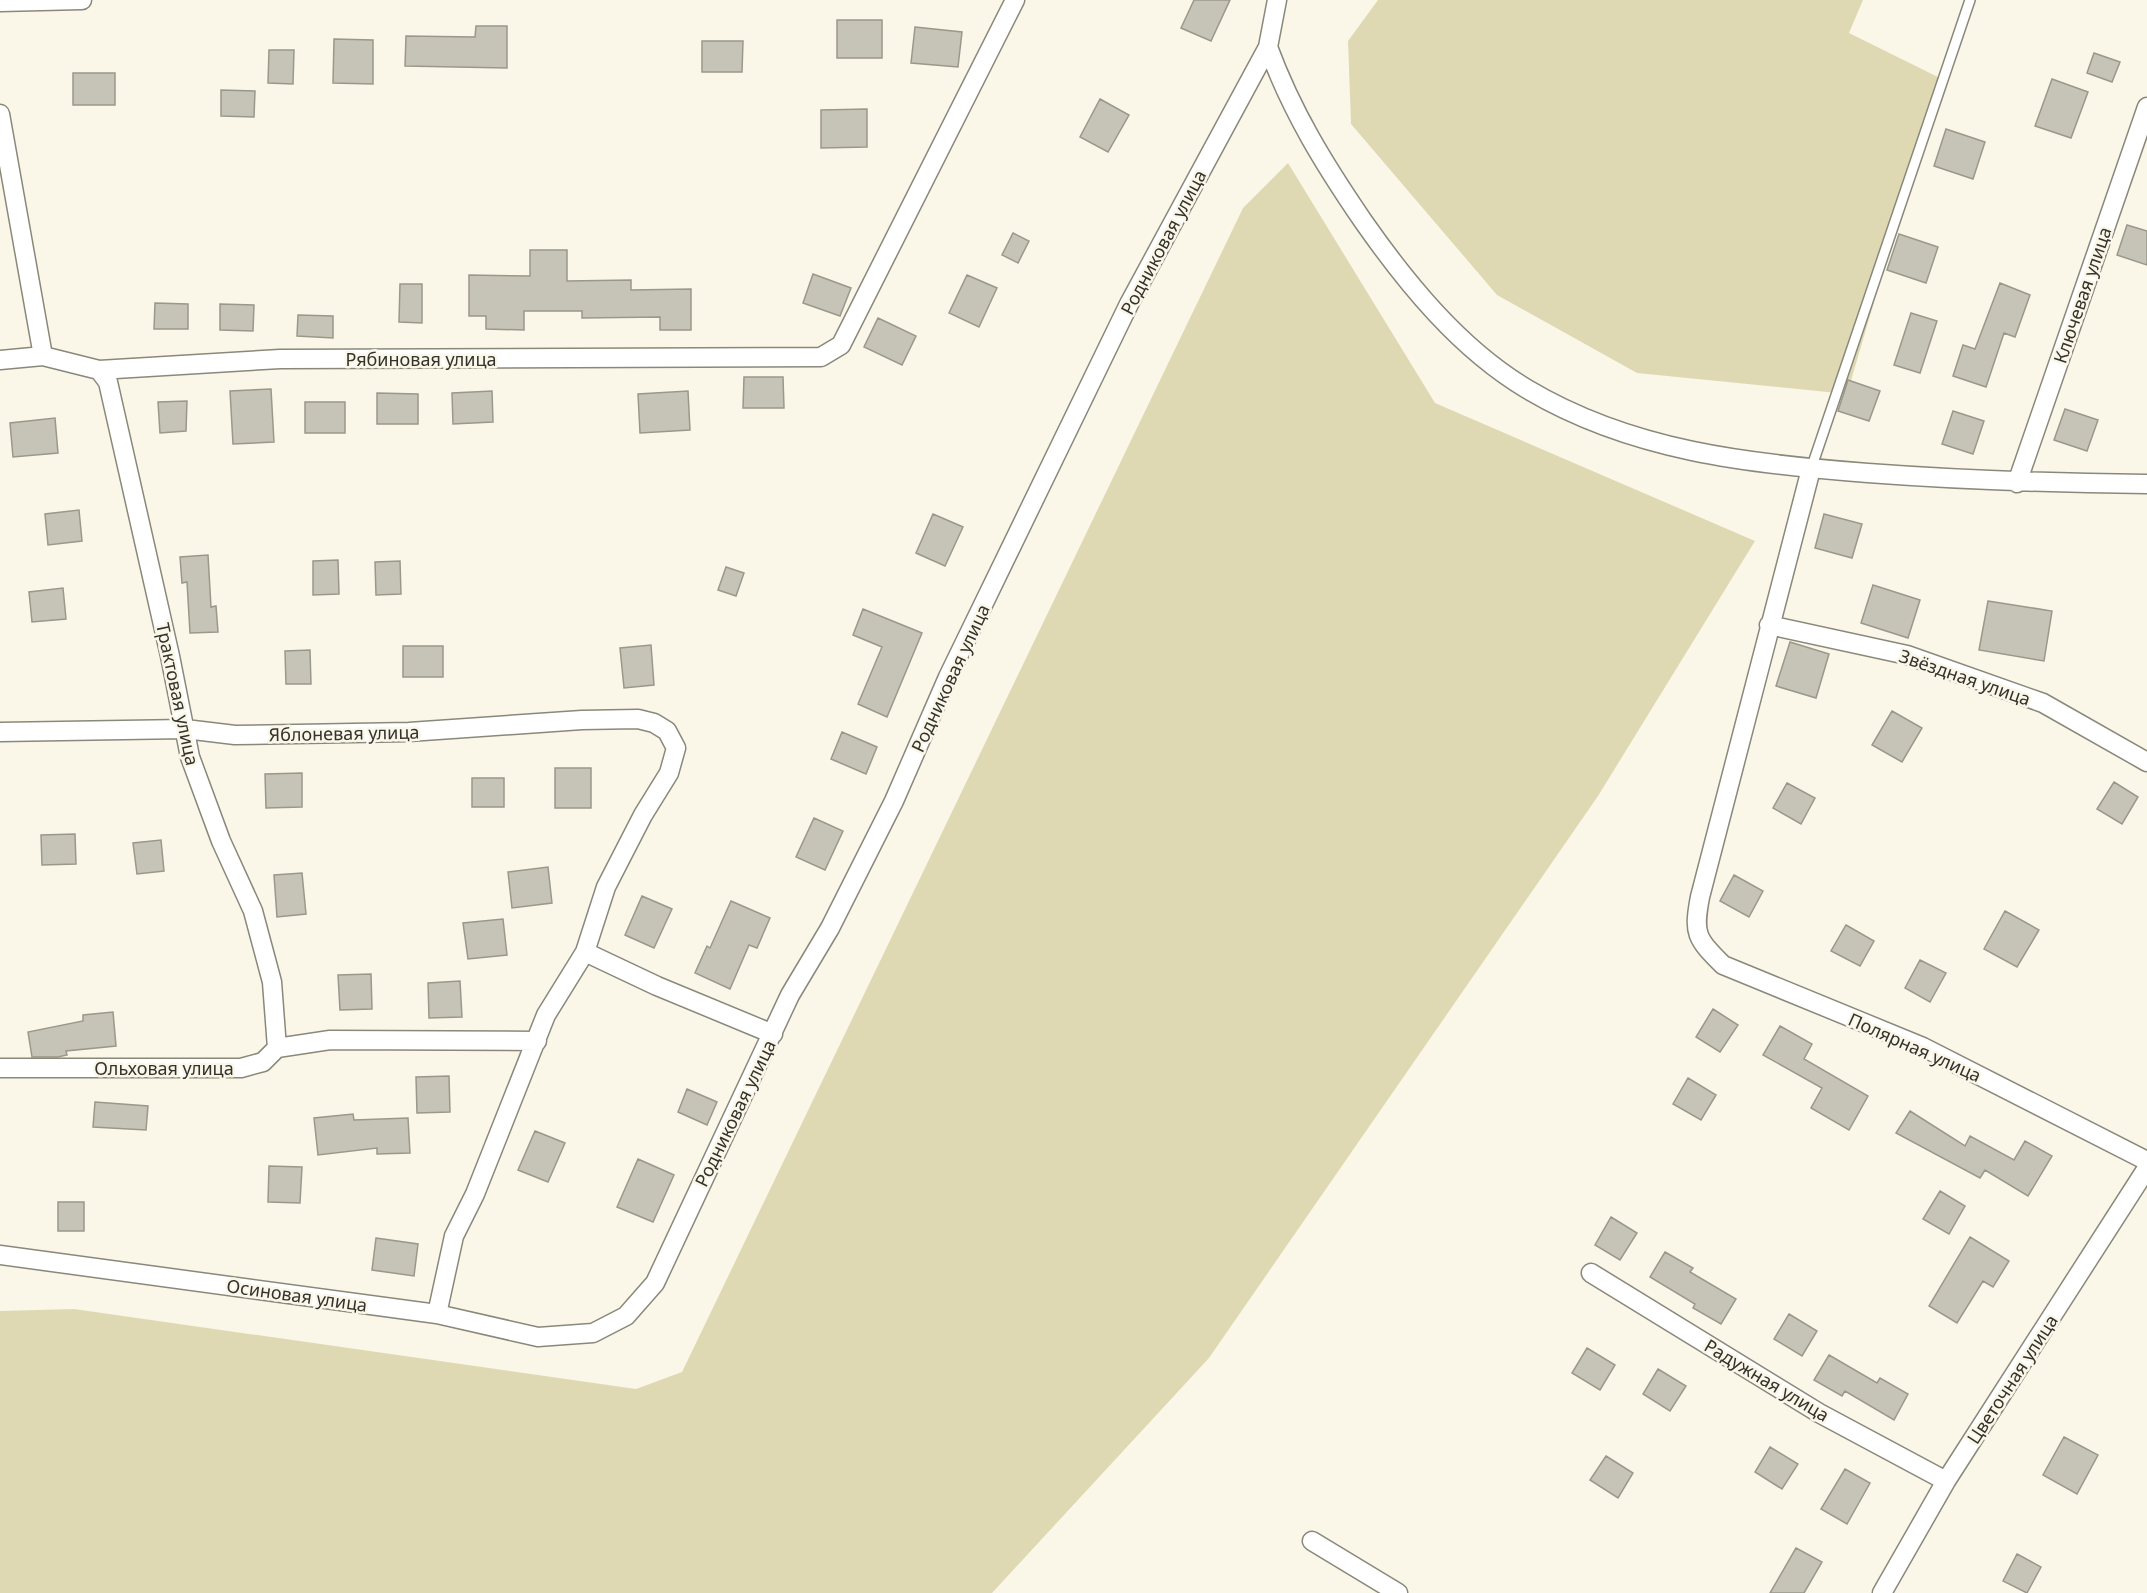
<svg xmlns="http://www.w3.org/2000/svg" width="2147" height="1593" viewBox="0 0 2147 1593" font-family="'Noto Sans',sans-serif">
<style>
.green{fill:#dfd9b3}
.building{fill:#c6c4b6;stroke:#9a988a;stroke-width:1.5}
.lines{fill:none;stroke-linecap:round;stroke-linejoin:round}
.lane-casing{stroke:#8a887a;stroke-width:12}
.street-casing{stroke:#8a887a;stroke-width:21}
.lane{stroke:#fff;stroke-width:9}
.street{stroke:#fff;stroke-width:18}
.labels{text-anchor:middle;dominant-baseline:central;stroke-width:5;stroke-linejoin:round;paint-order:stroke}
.street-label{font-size:18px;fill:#33322d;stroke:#faf7e9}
</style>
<rect width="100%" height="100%" fill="#faf7e9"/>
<path class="green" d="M1378 0H1863L1849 33 1940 78 1847 394 1637 373 1497 295 1351 124 1348 41Z
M1288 163 1435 403 1755 541 1598 796 1209 1358 992 1593H0V1311L74 1309 636 1389 682 1372 1243 208Z"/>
<path class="building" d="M1194 0H1230L1211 41 1181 28Z
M837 20H882V58H837Z
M476 26H507V68L405 66 406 36 475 37Z
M915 27 962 32 958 67 911 63Z
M334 39 373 40V84L333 83Z
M702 41H743L742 72H702Z
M269 50H294L293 84 268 83Z
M2094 53 2120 62 2112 82 2087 73Z
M73 73H115V105H73Z
M2052 79 2088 92 2071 138 2035 126Z
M221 90 255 91 254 117 221 116Z
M1100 99 1129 115 1108 152 1080 137Z
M867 109V147L821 148V110Z
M1946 129 1985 142 1973 179 1934 166Z
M2127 225 2147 231V265L2117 255Z
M1013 233 1029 241 1018 263 1002 255Z
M1899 234 1938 247 1926 283 1887 270Z
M530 250H567V281L631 280V290L691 289V330H660V317L582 318V311H524V330L486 329V316H469V275L530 276Z
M813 274 851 288 840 316 803 303Z
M967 275 997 288 979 327 949 313Z
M2000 283 2030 295 2015 337 2004 333 1986 387 1953 376 1963 345 1975 349Z
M400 284H422V323L399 322Z
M155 303 188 304V329H154Z
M220 304 254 305 253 331 220 330Z
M1911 313 1937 321 1920 373 1894 365Z
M298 315 333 316V338L297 336Z
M878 318 916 336 902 365 864 347Z
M744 377H783L784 408H743Z
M1848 380 1880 391 1869 421 1838 411Z
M271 389 274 442 233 444 230 391Z
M492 391 493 422 453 424 452 393Z
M688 391 690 430 640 433 638 394Z
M377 393 418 394V424H377Z
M187 401 186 431 160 433 158 402Z
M305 402H345V433H305Z
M2065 409 2098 420 2087 451 2054 440Z
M1953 411 1984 421 1973 454 1942 444Z
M55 418 58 453 13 457 10 423Z
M79 510 82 541 48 545 45 514Z
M933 514 963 527 945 566 916 553Z
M1824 514 1862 524 1852 558 1815 548Z
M208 555 211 607 216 606 218 632 190 633 187 582 182 583 180 557Z
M338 560 339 594 313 595V561Z
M400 561 401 594 376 595 375 562Z
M726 567 744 573 736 596 718 590Z
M1873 585 1920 600 1908 638 1861 623Z
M63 588 66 619 32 622 29 592Z
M1988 601 2052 611 2044 661 1979 650Z
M863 609 922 633 887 717 858 704 882 647 853 635Z
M1790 642 1829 654 1816 698 1776 686Z
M651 645 654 685 624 688 620 648Z
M403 646H443V677H403Z
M310 650 311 684H286L285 651Z
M1892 711 1922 728 1902 762 1872 745Z
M842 732 877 747 866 774 831 759Z
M555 768H591V808H555Z
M302 773V807L266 808 265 774Z
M472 778H504V807H472Z
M2114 782 2138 797 2122 824 2097 809Z
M1787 783 1815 798 1801 824 1773 808Z
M814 818 843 831 825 870 796 857Z
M75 834 76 864 42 865 41 835Z
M161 840 164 871 137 874 133 843Z
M548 867 552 903 512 908 508 872Z
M302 873 306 914 277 917 274 875Z
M1734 875 1763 891 1749 917 1720 901Z
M642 896 672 909 654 948 625 935Z
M731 901 770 918 757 948 749 945 730 989 695 973 707 946 710 948Z
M2005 911 2039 930 2017 967 1984 949Z
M503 919 507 955 468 959 463 923Z
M1846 925 1874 941 1860 966 1831 951Z
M1920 960 1946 973 1930 1002 1905 988Z
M371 974 372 1009 340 1010 338 975Z
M460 981 462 1017 429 1018 428 983Z
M1713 1009 1738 1025 1720 1052 1696 1037Z
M113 1012 116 1046 66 1051 67 1055 58 1057H32L28 1032 83 1021V1015Z
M1780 1026 1812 1044 1804 1059 1868 1096 1849 1130 1811 1108 1822 1088 1763 1055Z
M449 1076 450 1112 417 1113 416 1077Z
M1688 1078 1716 1095 1701 1120 1673 1104Z
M687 1089 717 1102 707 1125 678 1112Z
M95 1102 148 1106 146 1130 93 1127Z
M1910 1111 1965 1146 1970 1136 2014 1160 2025 1141 2052 1156 2028 1196 1985 1170 1980 1178 1896 1133Z
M353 1114 354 1120 408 1118 410 1153 377 1154V1148L318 1155 314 1118Z
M535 1131 565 1143 548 1182 518 1170Z
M638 1159 674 1175 653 1222 617 1207Z
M269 1166 302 1167 300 1203 268 1202Z
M1940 1191 1965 1206 1949 1234 1923 1219Z
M58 1202H84V1231H58Z
M1611 1217 1637 1233 1620 1260 1595 1245Z
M1970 1237 2009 1261 1993 1287 1983 1281 1957 1323 1929 1306Z
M376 1238 418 1244 414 1276 372 1270Z
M1665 1252 1693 1268 1690 1272 1736 1299 1721 1324 1693 1308 1695 1304 1650 1277Z
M1789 1314 1817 1331 1802 1356 1774 1339Z
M1587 1348 1615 1365 1600 1390 1572 1373Z
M1829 1355 1877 1383 1880 1378 1908 1394 1894 1420 1845 1391 1842 1396 1814 1380Z
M1658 1369 1686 1386 1670 1411 1643 1394Z
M2064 1437 2098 1455 2077 1494 2043 1475Z
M1770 1447 1798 1464 1782 1489 1755 1472Z
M1606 1456 1633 1473 1618 1498 1590 1480Z
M1845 1469 1870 1483 1847 1524 1821 1509Z
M1796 1548 1822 1562 1804 1593H1770Z
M2017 1554 2041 1567 2027 1593 2003 1581Z"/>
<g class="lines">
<defs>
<path id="lane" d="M1811 469 1970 0"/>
<path id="street" d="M0 2 82 0
M1268 47C1292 112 1324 164 1363 221 1407 284 1460 349 1527 389 1631 451 1749 464 1868 473 1961 480 2054 483 2147 484
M0 114 43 356
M0 360 43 356 99 370 280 359 821 357 841 345 1015 0
M99 370 108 382 170 656 190 757 221 841 253 911 272 982 277 1048
M1811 469 1700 897C1693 934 1696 938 1723 965L1923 1047 2147 1161
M2017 483 2147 107
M1769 625 1907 655 2043 703 2147 762
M0 732 185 729 235 735 409 732 582 720 638 719 654 723 667 731 676 748 669 773 643 815 606 887 585 952 546 1015 475 1194 454 1236 437 1314
M585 952 657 986 773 1034
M0 1068H241L263 1062 277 1048 330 1040 537 1041
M0 1255 437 1314 538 1337 593 1333 626 1316 655 1283 790 995 830 928 894 801 948 677 1129 304 1268 47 1277 0
M1591 1273 1819 1413 1946 1481
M1312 1541 1398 1593
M1882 1593 1946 1481 2147 1168"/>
</defs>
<use href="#lane" class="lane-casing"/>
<use href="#street" class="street-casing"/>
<use href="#lane" class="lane"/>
<use href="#street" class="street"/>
</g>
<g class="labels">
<g class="street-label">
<text transform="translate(1163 242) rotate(-62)">Родниковая улица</text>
<text transform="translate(2082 295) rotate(-71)">Ключевая улица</text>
<text x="421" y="359">Рябиновая улица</text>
<text transform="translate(1965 677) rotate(19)">Звёздная улица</text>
<text transform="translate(950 678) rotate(-65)">Родниковая улица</text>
<text transform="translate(178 694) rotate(78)">Трактовая улица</text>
<text transform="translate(344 733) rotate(-1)">Яблоневая улица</text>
<text transform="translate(1915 1047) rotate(24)">Полярная улица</text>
<text x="164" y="1068">Ольховая улица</text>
<text transform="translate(735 1113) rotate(-64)">Родниковая улица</text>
<text transform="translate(297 1295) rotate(8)">Осиновая улица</text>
<text transform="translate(2012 1379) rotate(-57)">Цветочная улица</text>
<text transform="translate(1767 1380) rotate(31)">Радужная улица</text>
</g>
</g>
</svg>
